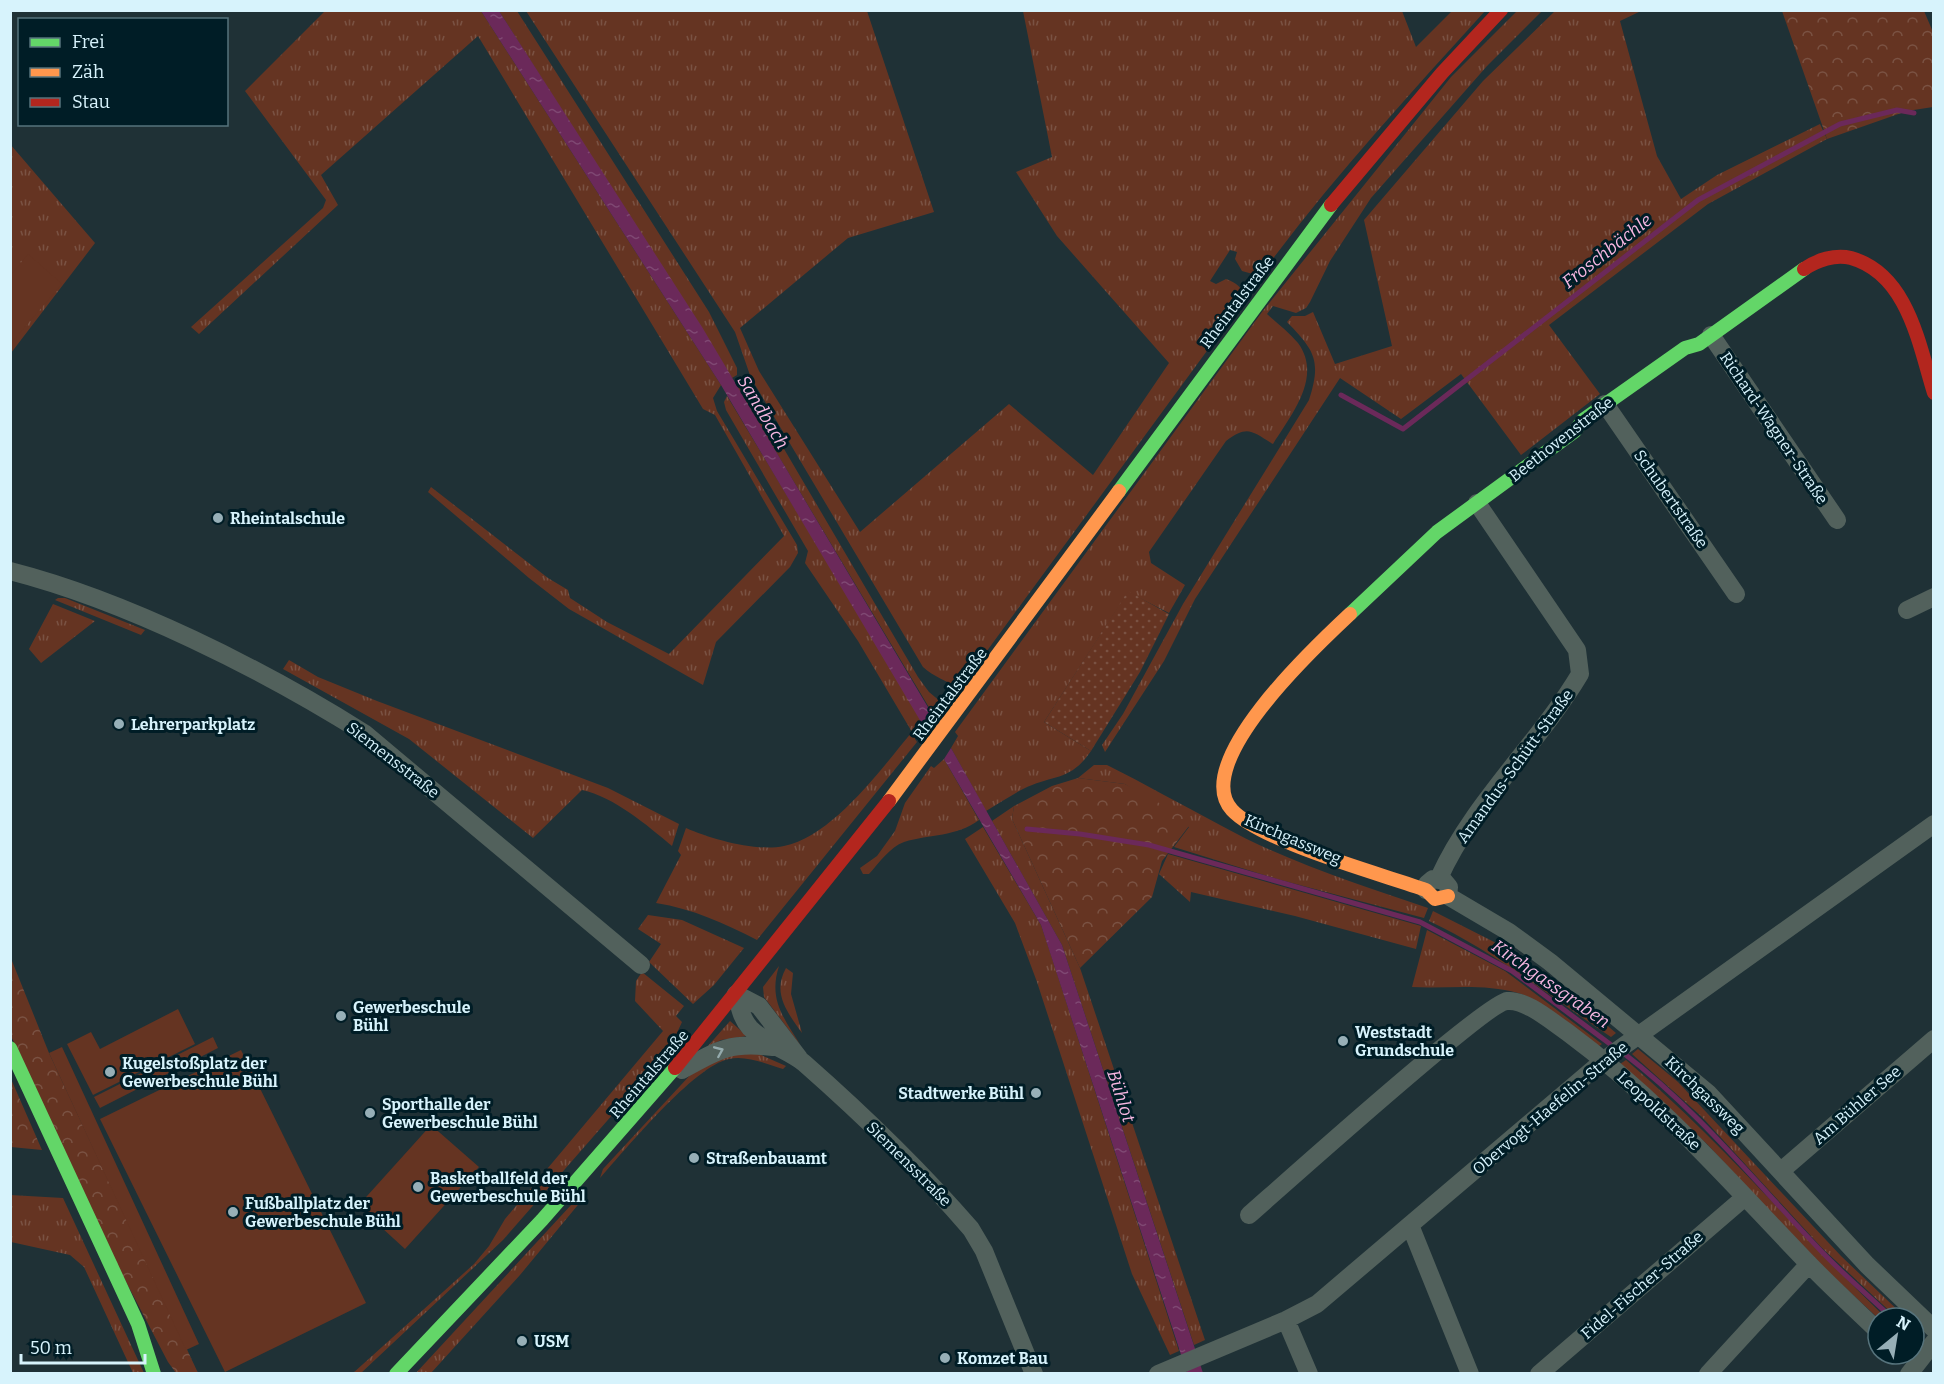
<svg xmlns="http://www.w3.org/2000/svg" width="1944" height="1384" viewBox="0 0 1944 1384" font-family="Bitter,serif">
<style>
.grass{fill:url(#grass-tufts)}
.forest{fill:url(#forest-crowns)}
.park{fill:#653422}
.garden{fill:url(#garden-dots)}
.water{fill:url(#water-ripples)}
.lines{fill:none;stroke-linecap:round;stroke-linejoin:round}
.stream{stroke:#6b295a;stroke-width:5}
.street{stroke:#52615c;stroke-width:18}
.fast{stroke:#63d668;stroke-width:14}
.slow{stroke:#ff974d;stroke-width:14}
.jam{stroke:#b3261e;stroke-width:14}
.oneway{stroke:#94aaac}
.poi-dot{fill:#97afb7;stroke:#001d26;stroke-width:2}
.labels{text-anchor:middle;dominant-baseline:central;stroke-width:6;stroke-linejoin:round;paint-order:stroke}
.street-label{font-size:16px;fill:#d7f3fc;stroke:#001d26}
.poi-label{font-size:16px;font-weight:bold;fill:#d7f3fc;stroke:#001d26;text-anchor:start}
.water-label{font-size:18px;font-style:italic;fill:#f7b7e2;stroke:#001d26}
</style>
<defs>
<pattern id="grass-tufts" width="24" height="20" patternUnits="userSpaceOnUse" patternTransform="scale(1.5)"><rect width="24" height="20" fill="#653422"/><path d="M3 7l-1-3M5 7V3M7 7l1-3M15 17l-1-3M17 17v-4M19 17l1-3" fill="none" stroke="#7a5243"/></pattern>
<pattern id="forest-crowns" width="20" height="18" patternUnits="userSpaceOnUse" patternTransform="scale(1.5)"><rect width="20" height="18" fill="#653422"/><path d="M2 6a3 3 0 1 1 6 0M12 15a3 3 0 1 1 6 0" fill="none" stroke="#7a5243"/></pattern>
<pattern id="garden-dots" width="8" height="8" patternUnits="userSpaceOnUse" patternTransform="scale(1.5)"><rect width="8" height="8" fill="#653422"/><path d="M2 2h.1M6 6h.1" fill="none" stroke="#7a5243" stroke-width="1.8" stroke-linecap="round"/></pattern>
<pattern id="water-ripples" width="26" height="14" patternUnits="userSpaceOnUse" patternTransform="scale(1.5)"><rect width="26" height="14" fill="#6b295a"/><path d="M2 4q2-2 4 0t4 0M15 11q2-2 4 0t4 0" fill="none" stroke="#7f4873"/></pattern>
</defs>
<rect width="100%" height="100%" fill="#1f3136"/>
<path class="grass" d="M325 11H481L721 385 713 398 717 411 797 545 798 553 790 567 716 642 703 685 569 609 529 578 428 492 431 487 548 578 568 590 570 598 607 622 669 654 784 536 715 415 703 409 478 36 321 175 338 205 199 334 191 327 323 208 326 200 245 91Z
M499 11H517L709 312 737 368V375L732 378Z
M526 11H867L934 212 848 238 740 328 759 371 860 532 1009 404 1093 475 1169 363 1057 236 1016 172 1052 157 1023 11H1402L1416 47 1452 11H1485C1407 97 1329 182 1260 276L1242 271 1235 259 1237 252 1230 250 1210 281 1216 284 1226 279C1237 283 1242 287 1245 299L959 689C946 680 934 677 923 667L751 378 735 332Z
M1517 11H1542L1487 66 1371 198 1330 261 1310 302 1306 308 1296 313 1273 306 1267 314C1277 323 1289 332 1298 343 1323 377 1291 415 1273 444 1251 431 1248 425 1226 441L1149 552 1151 563 1185 585 1169 613 1128 592 1044 722 1091 751C1070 782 1053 774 1023 789 1011 795 998 804 986 811L951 748 958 736 955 732 1262 312 1451 77Z
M1555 11H1641L1620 21 1657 156 1681 199 1717 175 1820 124 1827 139 1708 204 1549 325 1600 394 1521 455 1461 374 1401 419 1340 378 1195 599 1164 661 1105 752 1102 745 1123 714 1183 604 1309 400C1322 360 1314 350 1287 322L1292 316H1305L1313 312 1335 364 1392 346 1364 220 1483 81Z
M10 144 95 243 11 353H10Z
M736 385 750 391 918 677 929 692 941 702 930 709Z
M727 396 921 718 915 739 917 742 757 940C724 923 693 909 656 903L681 855 678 851 686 828C711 839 756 852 784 846 833 836 881 769 912 732L858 641 805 563 808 551 726 410 724 402Z
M58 598H65L145 630 141 635 55 600Z
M53 604 95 621 41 663 29 649Z
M289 660 318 677 377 701 608 788 679 824 672 846C647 825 614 797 582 790L533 838 409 739 283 669Z
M944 759 979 820C956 837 930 834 904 842 890 847 879 863 869 874H863L860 868 877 856 895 831 905 803 931 766 934 768Z
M1094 765H1107C1145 784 1182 805 1220 825 1285 861 1358 884 1428 908L1424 918 1277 879 1174 847 1189 827 1125 784 1078 778Z
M1014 806 1012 819 1080 968 1205 1340 1194 1345 1062 945 992 821Z
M983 827 1041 925 1050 952 1179 1351 1170 1355 1132 1274 1037 982 1015 923 965 839Z
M1168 854 1421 926 1416 949 1295 916 1191 892 1190 902 1159 874Z
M1433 911 1504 947 1566 991 1616 1033 1611 1037C1550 997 1495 952 1429 921Z
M648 915 682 920 744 948 714 985 693 1004 649 962 661 944 638 929Z
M1427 930 1505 971 1602 1044 1599 1046C1576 1030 1544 1001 1518 993 1483 983 1447 989 1412 987Z
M779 966C768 1000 784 1018 801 1046L764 997 763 987Z
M786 968 793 973 791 994 802 1033C787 1012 772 993 786 968Z
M642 972 684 1006 676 1016 682 1022 669 1050 503 1240 361 1373 352 1374 474 1264 489 1246 505 1219 663 1031 635 1001 636 981Z
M730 1021 747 1036 721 1040 707 1047Z
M1638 1049 1678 1082 1841 1256 1906 1318H1897L1821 1247 1702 1117 1632 1054Z
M752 1051 786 1066 783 1069C767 1064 746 1055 729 1059 694 1066 626 1149 600 1178L603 1169 693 1072 714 1057Z
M1626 1060C1719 1139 1798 1233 1886 1318H1878L1814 1259 1707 1144 1620 1064Z
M10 1195 63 1198 144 1373H133L84 1267 70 1255 11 1242Z
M582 1200 520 1275 431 1373 415 1374 572 1204Z"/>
<path class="forest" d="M1782 11H1924L1933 32V107L1907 111 1827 139Z
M1078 778 1125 784 1188 819 1189 826 1162 861 1152 897 1080 968 1012 819 1014 806 1052 786Z
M10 956 49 1053 198 1373H176L168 1362 112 1255 11 1036Z
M11 1079 42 1150 11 1147Z"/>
<path class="park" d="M28 254 62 284 11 343V275Z
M178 1009 195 1044 93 1095 67 1044 91 1032 100 1049Z
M213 1037 218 1048 100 1108 94 1097Z
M62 1047 199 1344 186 1350 49 1053Z
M241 1050 366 1303 225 1372 100 1119Z
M431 1125 479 1167 405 1249 358 1206Z"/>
<path class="garden" d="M1128 591 1169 614 1140 672 1091 751 1044 722Z"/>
<path class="water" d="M481 11H499L702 327 929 709 936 713 924 727 721 385Z
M951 748 1062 945 1203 1373H1187L1041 925 944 759Z"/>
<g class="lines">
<path class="stream" d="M1341 395 1403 429 1698 200 1840 124 1897 110 1914 113
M1027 829 1080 834 1149 845 1420 922 1512 971 1614 1047
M1622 1052C1697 1109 1757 1184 1822 1252 1844 1275 1869 1296 1892 1318
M1914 1339 1926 1350"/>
<path class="street" d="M1711 335 1837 520
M1605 404 1736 594
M10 571C127 601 262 669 364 733L641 965
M1907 610 1934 597
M1439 878C1472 804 1539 743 1580 674L1577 650 1477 503
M1426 890 1427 884 1433 879 1444 881 1449 887 1448 896 1509 932 1550 962 1709 1094 1867 1265 1934 1329
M736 994C740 1007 741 1018 750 1028 768 1046 788 1050 804 1063 862 1114 920 1170 971 1229L984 1251 1034 1374
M736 994 759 1006 799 1058
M682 1070C719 1049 730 1042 773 1047
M1781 1171 1934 1039
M1249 1215C1281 1187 1486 1003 1507 1001 1526 999 1552 1022 1567 1032 1659 1100 1727 1179 1806 1261 1829 1285 1854 1308 1878 1331
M1410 1225 1470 1374
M1286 1320 1309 1374
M1158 1374 1286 1320 1317 1304 1604 1060 1934 824
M1539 1374 1745 1197
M1708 1374 1809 1264
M1909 1374 1934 1342"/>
<path class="fast" d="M1119 491 1331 205
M1350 614 1437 532 1575 431 1583 420 1685 348 1699 344 1804 269
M10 1048 138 1324 154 1374
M396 1374 542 1220 675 1068"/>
<path class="slow" d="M1350 614C1318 644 1189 763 1232 810 1262 842 1381 874 1426 890L1435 899 1448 896
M889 801 1119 491"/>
<path class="jam" d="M1331 205 1442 73 1501 10
M1804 269C1817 260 1835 254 1851 258 1908 274 1919 345 1934 393
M675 1068 889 801"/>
</g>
<defs><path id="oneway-chevron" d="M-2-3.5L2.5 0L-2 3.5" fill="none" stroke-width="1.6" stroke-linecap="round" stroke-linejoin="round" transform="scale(1.5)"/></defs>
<use class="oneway" href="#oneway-chevron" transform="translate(719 1051) rotate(-23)"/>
<g class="poi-dot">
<circle cx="218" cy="518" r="6"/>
<circle cx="119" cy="724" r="6"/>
<circle cx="341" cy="1016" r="6"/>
<circle cx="1343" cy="1041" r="6"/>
<circle cx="110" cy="1072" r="6"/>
<circle cx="1036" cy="1093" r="6"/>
<circle cx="370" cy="1113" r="6"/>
<circle cx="694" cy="1158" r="6"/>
<circle cx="418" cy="1187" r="6"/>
<circle cx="233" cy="1212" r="6"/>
<circle cx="522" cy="1341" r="6"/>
<circle cx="945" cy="1358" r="6"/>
</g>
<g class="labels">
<g class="street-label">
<text transform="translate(1237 302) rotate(-53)">Rheintalstraße</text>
<text transform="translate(1774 428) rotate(56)">Richard-Wagner-Straße</text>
<text transform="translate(1561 439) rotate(-38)">Beethovenstraße</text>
<text transform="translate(1671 499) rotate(55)">Schubertstraße</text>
<text transform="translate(950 694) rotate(-53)">Rheintalstraße</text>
<text transform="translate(393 760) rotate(38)">Siemensstraße</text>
<text transform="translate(1515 766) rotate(-54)">Amandus-Schütt-Straße</text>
<text transform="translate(1293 839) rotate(23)">Kirchgassweg</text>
<text transform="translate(649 1074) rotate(-49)">Rheintalstraße</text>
<text transform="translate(1705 1095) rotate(44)">Kirchgassweg</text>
<text transform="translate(1857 1105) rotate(-41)">Am Bühler See</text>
<text transform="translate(1550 1108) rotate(-40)">Obervogt-Haefelin-Straße</text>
<text transform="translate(1659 1111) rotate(43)">Leopoldstraße</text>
<text transform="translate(909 1164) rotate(45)">Siemensstraße</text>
<text transform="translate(1642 1285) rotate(-41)">Fidel-Fischer-Straße</text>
</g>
<g class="poi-label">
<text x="230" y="518">Rheintalschule</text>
<text x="131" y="724">Lehrerparkplatz</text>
<text x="353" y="1007">Gewerbeschule<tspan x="353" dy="18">Bühl</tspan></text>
<text x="1355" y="1032">Weststadt<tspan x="1355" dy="18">Grundschule</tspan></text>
<text x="122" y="1063">Kugelstoßplatz der<tspan x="122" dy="18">Gewerbeschule Bühl</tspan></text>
<text x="1024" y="1093" text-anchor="end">Stadtwerke Bühl</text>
<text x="382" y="1104">Sporthalle der<tspan x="382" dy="18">Gewerbeschule Bühl</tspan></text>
<text x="706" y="1158">Straßenbauamt</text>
<text x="430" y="1178">Basketballfeld der<tspan x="430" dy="18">Gewerbeschule Bühl</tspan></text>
<text x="245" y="1203">Fußballplatz der<tspan x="245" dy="18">Gewerbeschule Bühl</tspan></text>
<text x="534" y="1341">USM</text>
<text x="957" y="1358">Komzet Bau</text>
</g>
<g class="water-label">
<text transform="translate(1607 251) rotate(-38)">Froschbächle</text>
<text transform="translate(763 412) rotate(59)">Sandbach</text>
<text transform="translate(1551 984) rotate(35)">Kirchgassgraben</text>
<text transform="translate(1121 1096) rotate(72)">Bühlot</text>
</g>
</g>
<rect width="1944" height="1384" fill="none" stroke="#d7f3fc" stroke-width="24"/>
<rect x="18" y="18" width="210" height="108" fill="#001d26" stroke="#56737c" stroke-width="1.5"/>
<rect x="30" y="38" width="30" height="9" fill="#63d668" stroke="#56737c" stroke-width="1.5"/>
<text x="72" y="48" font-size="18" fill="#d7f3fc">Frei</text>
<rect x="30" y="68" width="30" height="9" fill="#ff974d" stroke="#56737c" stroke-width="1.5"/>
<text x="72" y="78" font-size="18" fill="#d7f3fc">Zäh</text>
<rect x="30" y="98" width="30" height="9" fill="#b3261e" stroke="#56737c" stroke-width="1.5"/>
<text x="72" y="108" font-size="18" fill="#d7f3fc">Stau</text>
<g transform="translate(1896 1336) rotate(30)"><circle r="28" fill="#001d26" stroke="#56737c" stroke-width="1.5"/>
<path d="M0-4.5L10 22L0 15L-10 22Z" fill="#97afb7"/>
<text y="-9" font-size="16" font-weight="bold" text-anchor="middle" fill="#d7f3fc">N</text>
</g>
<path d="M21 1354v9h124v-9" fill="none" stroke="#d7f3fc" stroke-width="3"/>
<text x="30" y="1354" font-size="18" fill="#d7f3fc" stroke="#001d26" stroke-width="4.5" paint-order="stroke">50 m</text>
</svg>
